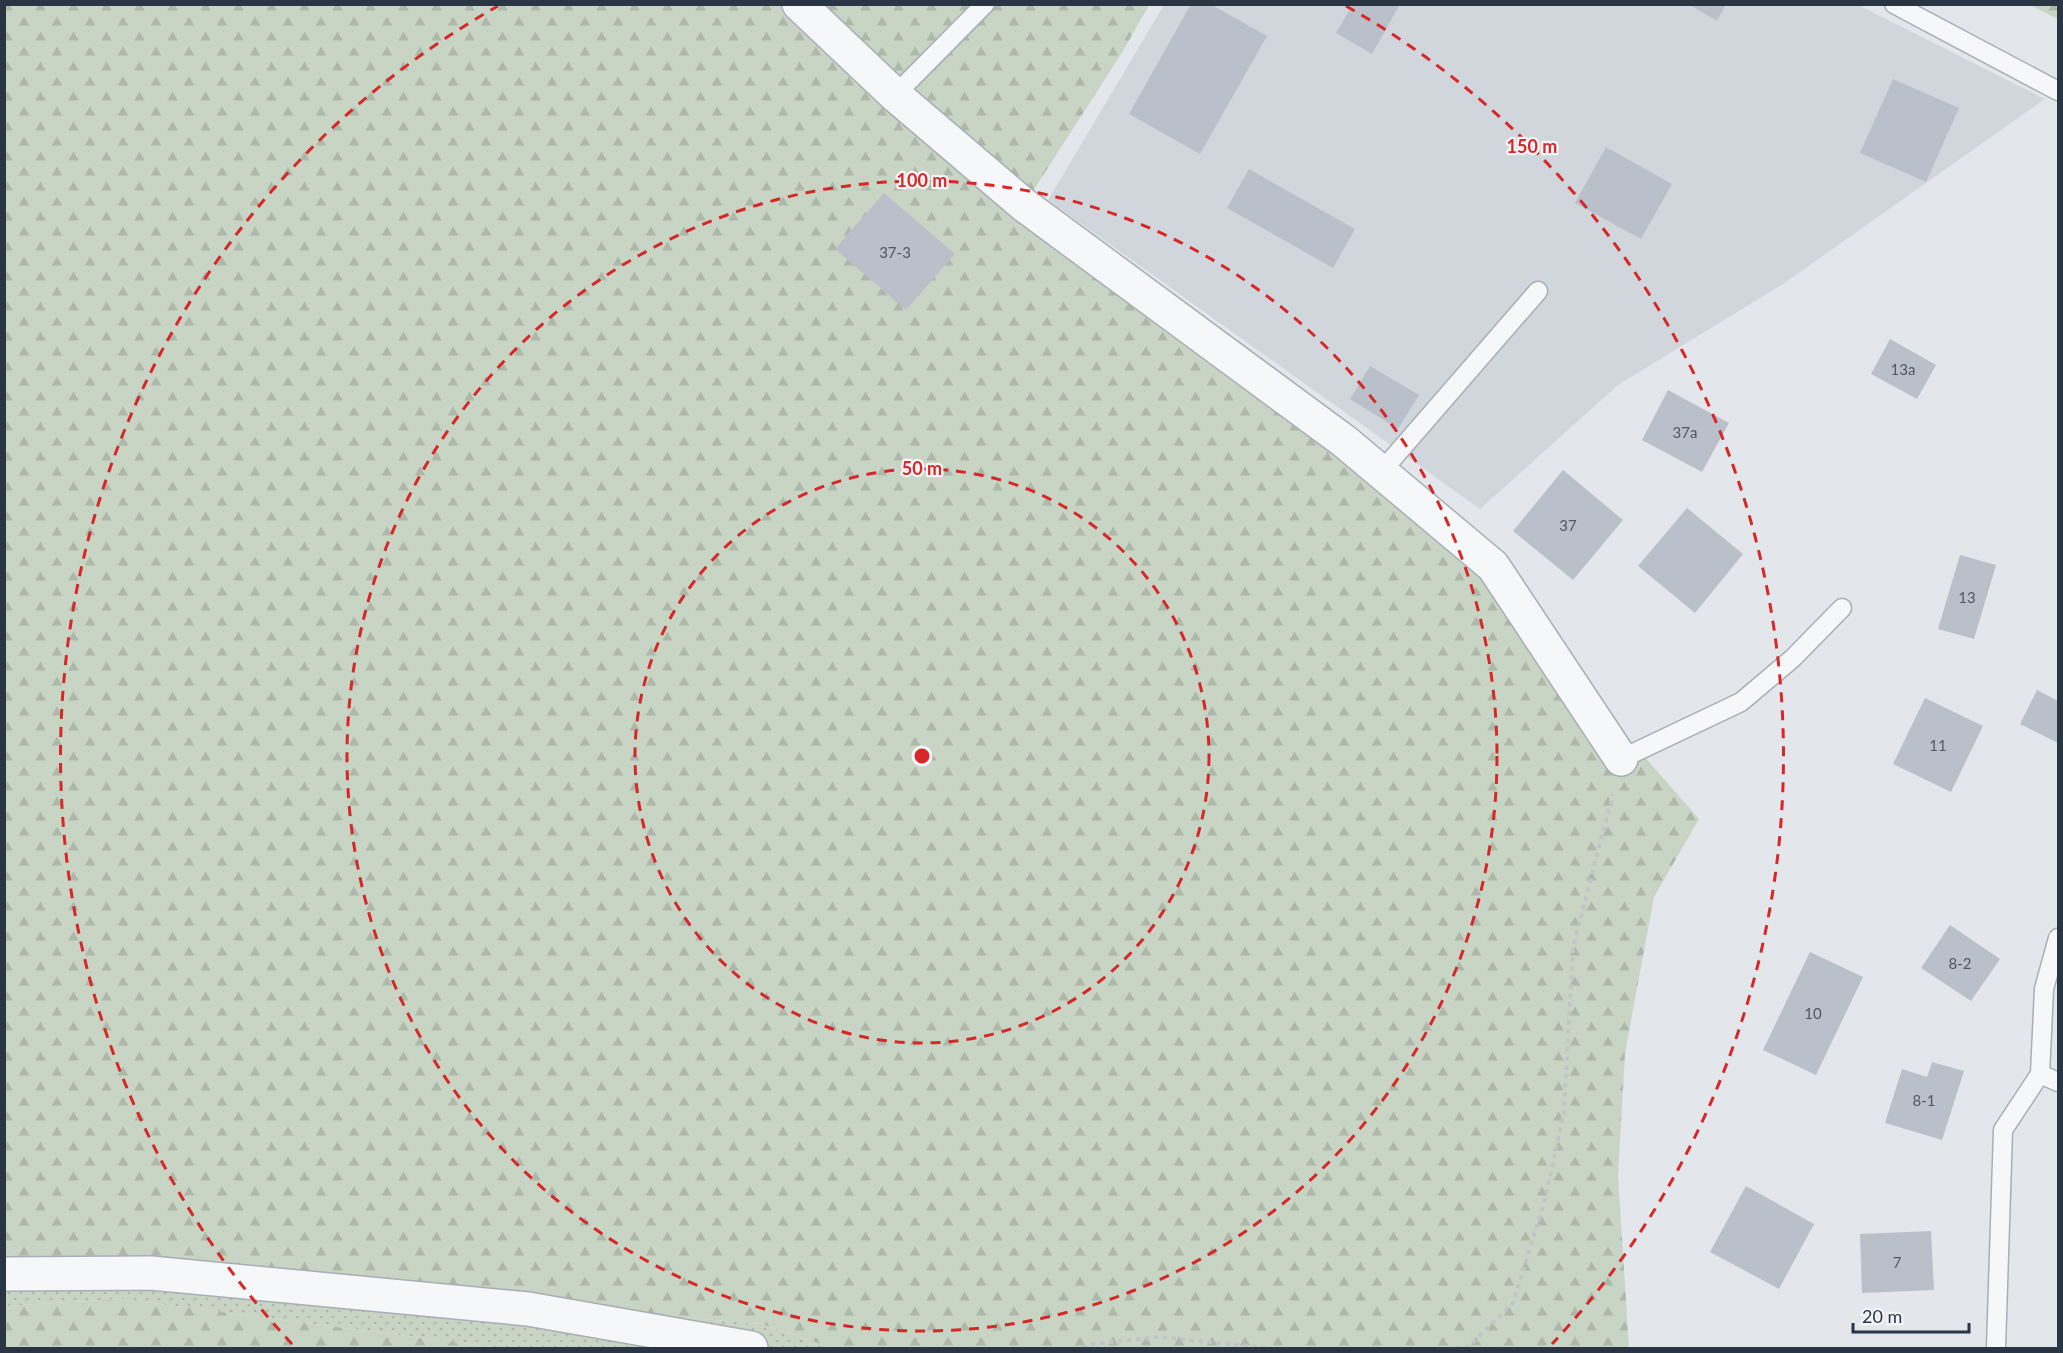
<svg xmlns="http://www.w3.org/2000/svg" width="2063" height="1353" viewBox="0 0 2063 1353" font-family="Lato,sans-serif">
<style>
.built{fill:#d1d6dd}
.grass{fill:url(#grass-dots)}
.forest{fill:url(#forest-firs)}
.building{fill:#bac0c9}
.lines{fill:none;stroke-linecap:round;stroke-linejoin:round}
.lane-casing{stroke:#a8aeb6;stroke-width:21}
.street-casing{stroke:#a8aeb6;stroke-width:36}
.path{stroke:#c1c5ca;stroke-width:4;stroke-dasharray:4.5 4.5;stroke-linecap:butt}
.lane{stroke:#f6f7f9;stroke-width:18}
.street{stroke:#f6f7f9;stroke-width:33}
.ring{fill:none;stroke:#d62828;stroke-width:3;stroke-dasharray:10 8}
.labels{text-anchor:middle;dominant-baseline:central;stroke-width:4.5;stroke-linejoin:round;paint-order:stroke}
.number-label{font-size:15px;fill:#4e5865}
.centre{fill:#d62828;stroke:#f3f5f8;stroke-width:3}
.ring-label{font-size:18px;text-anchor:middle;font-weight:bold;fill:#d62828;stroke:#f3f5f8;stroke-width:4.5;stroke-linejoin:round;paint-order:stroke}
</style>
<defs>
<pattern id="grass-dots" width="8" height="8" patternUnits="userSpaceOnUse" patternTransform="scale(1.5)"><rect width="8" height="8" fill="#c9d5c4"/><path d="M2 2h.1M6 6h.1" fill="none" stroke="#adb7aa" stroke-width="1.8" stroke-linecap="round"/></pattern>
<pattern id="forest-firs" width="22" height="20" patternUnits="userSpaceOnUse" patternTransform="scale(1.5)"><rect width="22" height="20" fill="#c9d5c4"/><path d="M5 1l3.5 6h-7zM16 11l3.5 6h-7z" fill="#adb7aa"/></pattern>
</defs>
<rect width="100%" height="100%" fill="#e3e7eb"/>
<path class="built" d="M1164 5H1858L2045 99 1783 284 1618 385 1480 509 1048 200Z"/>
<path class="grass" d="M5 1255 151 1273 761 1324 832 1348H499L121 1299 5 1306Z"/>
<path class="forest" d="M5 5H1149L1123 51 1024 205 1493 566 1600 706 1699 819 1654 897 1625 1053 1618 1176 1629 1348H832L761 1324 151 1273 5 1255Z
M2030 5H2058V19Z
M121 1299 499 1348H5V1306Z"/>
<path class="building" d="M1191 4H1210L1267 36 1200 154 1129 114Z
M1353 4H1400L1372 54 1336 33Z
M1688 4H1726L1717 21Z
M1893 79 1959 108 1926 182 1860 153Z
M1606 147 1672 184 1641 239 1575 203Z
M1249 169 1355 229 1333 268 1227 208Z
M884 193 955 254 906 310 835 249Z
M1890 339 1936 365 1917 399 1871 374Z
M1370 366 1419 395 1398 429 1350 399Z
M1668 390 1729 423 1702 472 1642 440Z
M1563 470 1623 520 1573 580 1513 531Z
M1687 508 1743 554 1695 613 1638 566Z
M1960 555 1996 565 1974 639 1938 629Z
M2037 690 2058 701V743L2020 724Z
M1925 698 1983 726 1951 792 1893 764Z
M1950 925 2000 959 1971 1001 1921 968Z
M1810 952 1863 977 1816 1075 1763 1050Z
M1932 1062 1964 1071 1942 1140 1885 1123 1902 1069 1927 1077Z
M1746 1186 1814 1224 1779 1289 1710 1252Z
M1931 1231 1934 1290 1862 1293 1860 1234Z"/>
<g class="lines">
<defs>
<path id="lane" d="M1894 4 2058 91
M895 95 985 4
M1381 472 1538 291
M1621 759 1741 702 1793 658 1842 608
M2040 1074 2058 1082
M1996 1348 2003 1130 2040 1074 2044 989 2058 938"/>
<path id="street" d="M799 4 895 95 1024 205 1344 441 1493 566 1621 759
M4 1274 151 1273 528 1309 751 1348"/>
</defs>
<use href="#lane" class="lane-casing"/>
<use href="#street" class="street-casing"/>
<path class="path" d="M1083 1348 1092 1344 1159 1337 1269 1348
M1456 1348 1469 1346 1513 1303 1545 1200 1564 1112 1573 947 1613 794"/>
<use href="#lane" class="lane"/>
<use href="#street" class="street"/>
</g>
<g class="ring">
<circle cx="922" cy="756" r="287"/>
<circle cx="922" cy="756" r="575"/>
<path d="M292 1344A862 862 0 0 1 498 6M1346 6A862 862 0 0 1 1552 1344"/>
</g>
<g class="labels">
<g class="number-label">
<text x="895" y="252">37-3</text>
<text x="1903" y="369">13а</text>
<text x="1685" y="432">37а</text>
<text x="1568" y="525">37</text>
<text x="1967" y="597">13</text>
<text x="1938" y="745">11</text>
<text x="1960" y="963">8-2</text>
<text x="1813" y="1013">10</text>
<text x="1924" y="1100">8-1</text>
<text x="1897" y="1262">7</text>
</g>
</g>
<circle cx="922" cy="756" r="9" class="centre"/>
<g class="ring-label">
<text x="1532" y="153">150 m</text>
<text x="922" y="187">100 m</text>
<text x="922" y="475">50 m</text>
</g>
<rect width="2063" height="1353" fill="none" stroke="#2a3544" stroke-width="12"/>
<path d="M1853 1323v9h116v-9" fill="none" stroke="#2a3544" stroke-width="3"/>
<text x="1862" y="1323" font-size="18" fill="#2a3544" stroke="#f3f5f8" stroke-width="4.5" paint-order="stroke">20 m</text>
</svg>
